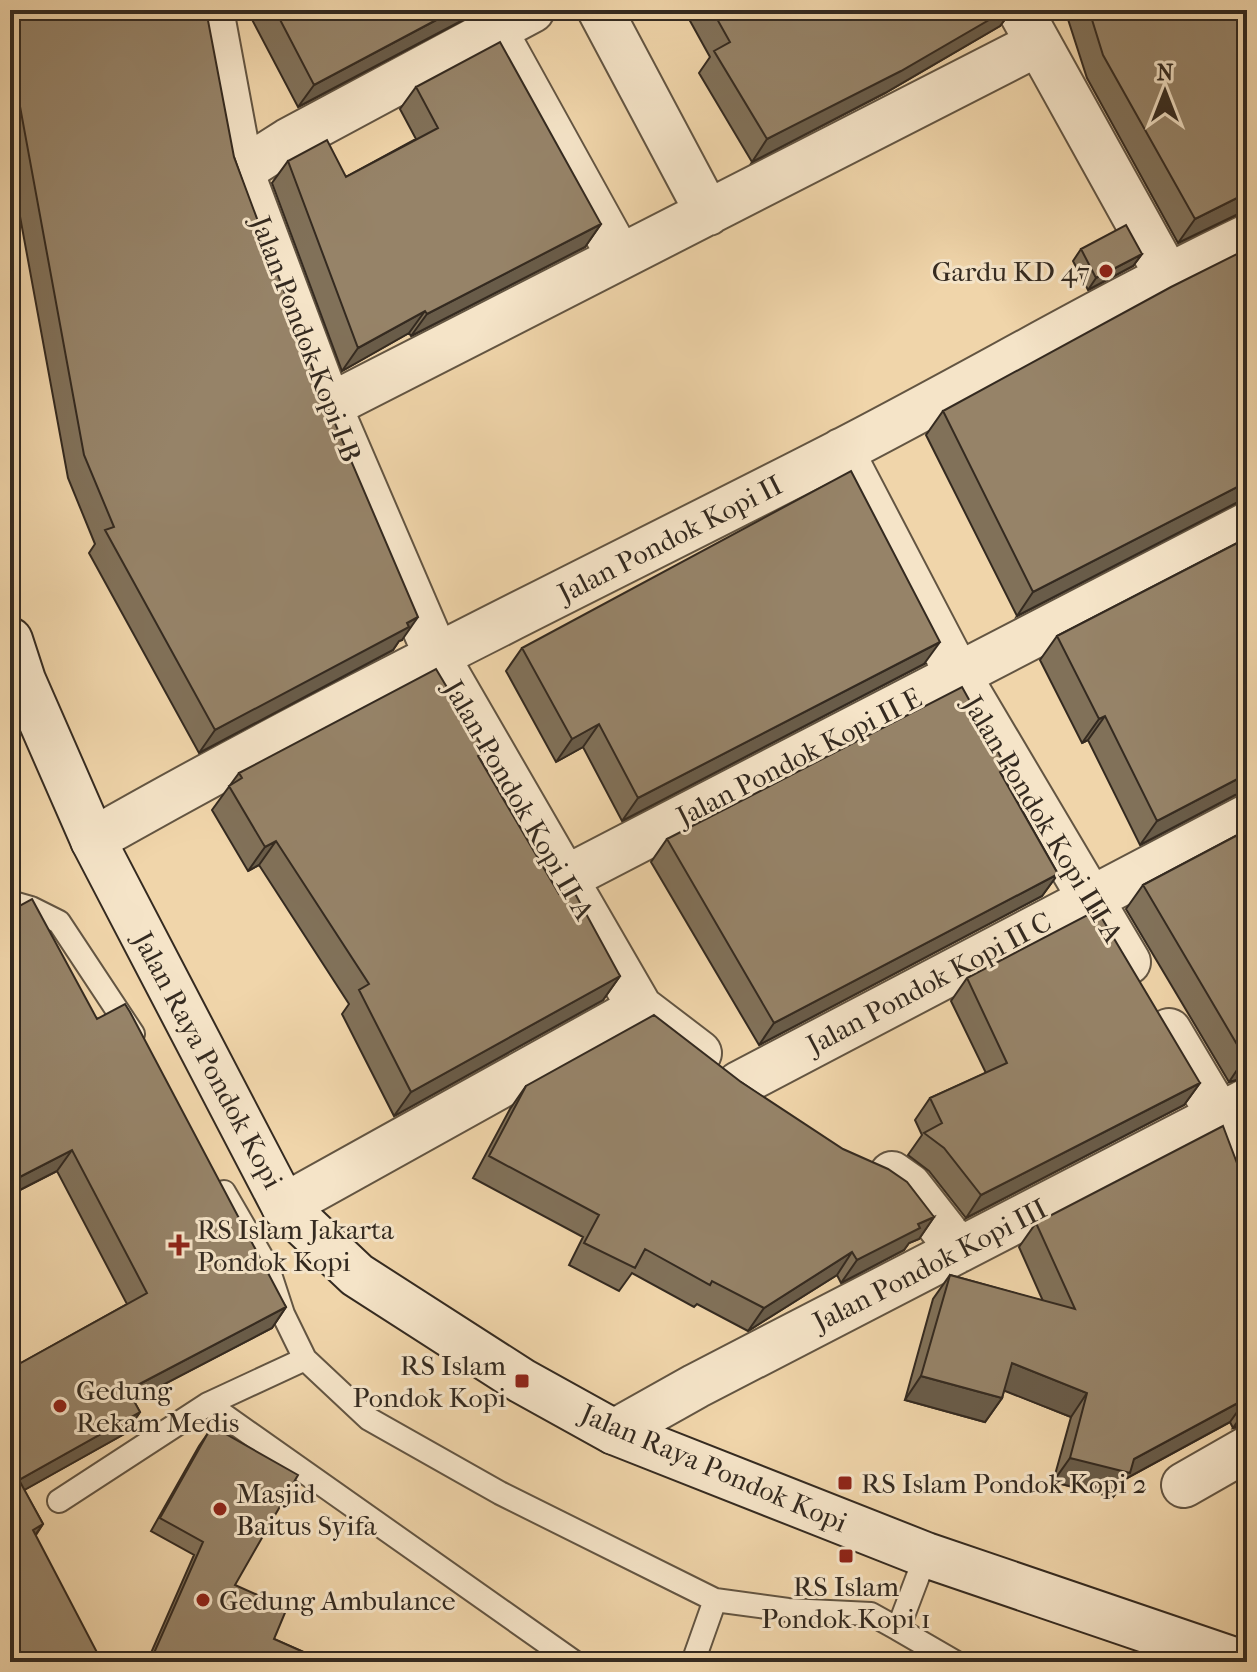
<svg xmlns="http://www.w3.org/2000/svg" width="1257" height="1672" viewBox="0 0 1257 1672" font-family="'IM FELL French Canon',serif">
<style>
.lines{fill:none;stroke-linecap:round;stroke-linejoin:round}
.lane-casing{stroke:#635542;stroke-width:26}
.street-casing{stroke:#635542;stroke-width:48}
.secondary-casing{stroke:#342a20;stroke-width:48}
.lane{stroke:#f5e4c8;stroke-width:22}
.street{stroke:#f5e4c8;stroke-width:44}
.secondary{stroke:#f5e4c8;stroke-width:44}
.wall{fill:#817159;stroke:#342a20;stroke-width:2}
.shaded-wall{fill:#695c49;stroke:#342a20;stroke-width:2}
.building{fill:#968368;stroke:#342a20;stroke-width:2}
.poi-dot{fill:#8f2418;stroke:#f5e4c8;stroke-width:3}
.labels{text-anchor:middle;dominant-baseline:central;stroke-width:6;stroke-linejoin:round;paint-order:stroke}
.poi-label{font-size:28px;fill:#342a20;stroke:#f5e4c8;text-anchor:start}
.street-label{font-size:28px;fill:#342a20;stroke:#f5e4c8}
</style>
<rect width="100%" height="100%" fill="#f0d5aa"/>
<filter id="stains"><feTurbulence type="fractalNoise" baseFrequency=".0025" numOctaves="4"/><feColorMatrix values="0 0 0 0 .2 0 0 0 0 .09 0 0 0 0 .02 0 0 0 .5 -.17"/></filter>
<radialGradient id="worn" r=".72"><stop offset=".6" stop-color="#630" stop-opacity="0"/><stop offset="1" stop-color="#630" stop-opacity=".3"/></radialGradient>
<g class="lines">
<defs>
<path id="lane" d="M10 902 31 908 59 922 133 1034
M224 1192 268 1268 283 1314 305 1359 369 1419 500 1493 715 1600 788 1610 871 1614 898 1629 926 1555
M208 1404 305 1359
M59 1501 208 1404 574 1662
M898 1629 955 1662
M693 1662 715 1600"/>
<path id="street" d="M211 10 241 171 329 406 437 657 640 1008 699 1053
M600 10 708 213
M1020 10 1167 275
M494 30 619 256
M241 171 288 141 532 10
M329 406 1037 44
M841 451 958 675 1128 962
M93 840C335 702 588 581 836 454 974 383 1107 304 1247 237
M564 879 1247 525
M1169 1031 1219 1115 1247 1186
M739 1084 1247 817
M892 1174 909 1186 959 1250
M284 1206 640 1008
M614 1432 696 1386 1247 1101
M1184 1485 1247 1449"/>
<path id="secondary" d="M10 640 23 680 93 840 284 1206 357 1275 522 1381 614 1432 926 1555 1240 1662"/>
</defs>
<use href="#lane" class="lane-casing"/>
<use href="#street" class="street-casing"/>
<use href="#secondary" class="secondary-casing"/>
<use href="#lane" class="lane"/>
<use href="#street" class="street"/>
<use href="#secondary" class="secondary"/>
</g>
<path class="wall" d="M10 10 234 157 402 640 399 641 393 650 199 753 89 553 95 544 68 478 10 162Z
M247 10H482L298 107Z
M684 10H1012L1000 26 885 93 752 162 699 73 710 57Z
M1065 10H1247L1236 215 1178 243 1087 78Z
M416 87 601 224 585 247 411 336 409 333 342 371 272 183 288 161 346 177 416 139 400 109Z
M1081 249 1142 254 1133 266 1088 290 1073 261Z
M943 411 1236 503 1017 616 926 435Z
M1247 538V792L1235 795 1140 845 1088 740 1082 743 1040 660 1057 636Z
M522 648 924 664 622 821 583 747 556 762 506 671Z
M480 759 559 894 620 976 603 1000 394 1116 342 1014 349 1004 259 865 248 871 212 810 239 773Z
M1002 775 1058 874 1042 896 759 1045 651 862 667 839Z
M1247 830V1077L1229 1082 1126 909 1143 885Z
M10 911 97 1019 286 1307 272 1328 133 1400 140 1412 126 1433 24 1490 43 1524 36 1535 10 1662V1369L127 1304 57 1171 10 1195Z
M967 978 1200 1083 1184 1105 966 1218 929 1171 908 1155 922 1135 915 1120 930 1098 986 1073 951 1001Z
M741 1082 934 1217 919 1239 909 1243 904 1250 841 1283 837 1275 748 1331 697 1304 694 1307 632 1273 619 1291 569 1265 583 1237 473 1178 510 1109 526 1086Z
M1240 1171 1247 1180V1424L1233 1428 1230 1422 1127 1478 1113 1497 1053 1482 1071 1417 1004 1390 1002 1398 985 1422 905 1400 933 1299 950 1275 1043 1301 1019 1247 1036 1223Z
M208 1433 235 1585 274 1639 326 1662H147L194 1555 151 1531 199 1446Z"/>
<path class="shaded-wall" d="M455 10H482L298 107 314 85Z
M1006 10H1012L1000 26 885 93 752 162 767 139Z
M1247 193V212L1236 215 1178 243 1195 219Z
M601 224 585 247 411 336 427 314Z
M1142 254 1133 266 1088 290 1096 278Z
M425 311 409 333 342 371 358 348Z
M1247 482V500L1236 503 1017 616 1033 592Z
M418 617 402 640 399 641 393 650 199 753 215 730Z
M940 642 924 664 622 821 638 798Z
M1105 716 1088 740 1082 743 1099 719Z
M599 724 583 747 556 762 572 739Z
M1247 774V792L1235 795 1140 845 1157 821Z
M276 841 259 865 248 871 265 847Z
M1058 874 1042 896 759 1045 774 1023Z
M620 976 603 1000 394 1116 411 1092Z
M1245 1058H1247V1077L1229 1082Z
M1200 1083 1184 1105 966 1218 981 1195Z
M72 1150 57 1171 10 1195V1182Z
M934 1217 919 1239 909 1243 904 1250 841 1283 857 1260 918 1224Z
M852 1252 837 1275 748 1331 764 1308Z
M286 1307 272 1328 113 1411 128 1390Z
M1012 1363 1087 1393 1071 1417 995 1387Z
M921 1376 1002 1398 985 1422 905 1400Z
M1247 1398 1230 1422 1127 1478 1113 1497 1053 1482 1070 1458 1134 1459Z
M1247 1408V1424L1233 1428Z
M140 1412 126 1433 10 1498 19 1480Z
M43 1524 28 1545 33 1530Z"/>
<path class="building" d="M10 10H206L234 157 322 393 418 617 407 623 409 627 215 730 105 530 114 527 84 455 10 52Z
M275 10H455L314 85Z
M712 10H1006L901 71 767 139 714 51 730 42Z
M1089 10H1247V193L1195 219 1103 55Z
M500 42 601 224 427 314 425 311 358 348 288 161 327 140 346 177 438 128 416 87Z
M1126 225 1142 254 1096 278 1081 249Z
M1247 249V482L1033 592 943 411 1171 287Z
M851 471 940 642 638 798 599 724 572 739 522 648Z
M1247 538V774L1157 821 1105 716 1099 719 1057 636Z
M436 669 485 751 478 756 559 894 572 888 620 976 411 1092 359 990 369 984 276 841 265 847 229 786 242 778 239 773Z
M962 687 1007 768 1000 772 1058 874 774 1023 667 839Z
M1247 830V1058H1245L1143 885Z
M32 899 97 1019 125 1004 130 1012 286 1307 128 1390 140 1412 19 1480 43 1524 33 1530 102 1662H10V1369L147 1293 72 1150 10 1182V911Z
M1097 910 1200 1083 981 1195 944 1148 924 1133 942 1123 930 1098 1007 1063 967 978Z
M654 1015 741 1082 843 1149 888 1169 907 1182 934 1217 918 1224 920 1228 857 1260 852 1252 764 1308 712 1281 710 1285 645 1249 635 1268 584 1243 599 1215 489 1156 526 1086Z
M1223 1126 1240 1171 1247 1180V1399V1398L1134 1459 1130 1473 1070 1458 1087 1393 1012 1363 1002 1398 921 1376 950 1275 1075 1309 1036 1223Z
M208 1433H224L298 1475 235 1585 287 1608 274 1639 326 1662H150L203 1542 160 1518Z"/>
<g class="poi-dot">
<circle cx="1106" cy="271" r="8"/>
<path d="M175 1233h8v8h8v8h-8v8h-8v-8h-8v-8h8z"/>
<rect x="514" y="1373" width="16" height="16" rx="4"/>
<circle cx="60" cy="1406" r="8"/>
<rect x="837" y="1475" width="16" height="16" rx="4"/>
<circle cx="220" cy="1509" r="8"/>
<rect x="838" y="1548" width="16" height="16" rx="4"/>
<circle cx="203" cy="1600" r="8"/>
</g>
<g class="labels">
<g class="poi-label">
<text x="1090" y="271" text-anchor="end">Gardu KD 47</text>
<text x="197" y="1229">RS Islam Jakarta<tspan x="197" dy="32">Pondok Kopi</tspan></text>
<text x="506" y="1365" text-anchor="end">RS Islam<tspan x="506" dy="32">Pondok Kopi</tspan></text>
<text x="76" y="1390">Gedung<tspan x="76" dy="32">Rekam Medis</tspan></text>
<text x="861" y="1483">RS Islam Pondok Kopi 2</text>
<text x="236" y="1493">Masjid<tspan x="236" dy="32">Baitus Syifa</tspan></text>
<text x="846" y="1586" text-anchor="middle">RS Islam<tspan x="846" dy="32">Pondok Kopi 1</tspan></text>
<text x="219" y="1600">Gedung Ambulance</text>
</g>
<g class="street-label">
<text transform="translate(306 339) rotate(69)">Jalan Pondok Kopi I B</text>
<text transform="translate(670 539) rotate(-27)">Jalan Pondok Kopi II</text>
<text transform="translate(799 757) rotate(-27)">Jalan Pondok Kopi II E</text>
<text transform="translate(519 800) rotate(60)">Jalan Pondok Kopi II A</text>
<text transform="translate(1043 819) rotate(59)">Jalan Pondok Kopi III A</text>
<text transform="translate(929 983) rotate(-28)">Jalan Pondok Kopi II C</text>
<text transform="translate(208 1060) rotate(62)">Jalan Raya Pondok Kopi</text>
<text transform="translate(930 1265) rotate(-27)">Jalan Pondok Kopi III</text>
<text transform="translate(714 1468) rotate(23)">Jalan Raya Pondok Kopi</text>
</g>
</g>
<rect width="1257" height="1672" fill="none" stroke="#f0d5aa" stroke-width="40"/>
<rect x="12" y="12" width="1233" height="1648" fill="none" stroke="#342a20" stroke-width="4"/>
<rect x="20" y="20" width="1217" height="1632" fill="none" stroke="#342a20" stroke-width="2"/>
<g transform="translate(1165 92)" stroke="#f5e4c8" stroke-width="6" paint-order="stroke">
<path d="M0-6L14 30L0 20L-14 30Z" fill="#342a20"/>
<text y="-12" font-size="22" font-weight="bold" text-anchor="middle" fill="#342a20">N</text>
</g>
<rect width="100%" height="100%" filter="url(#stains)"/>
<rect width="100%" height="100%" fill="url(#worn)"/>
</svg>
